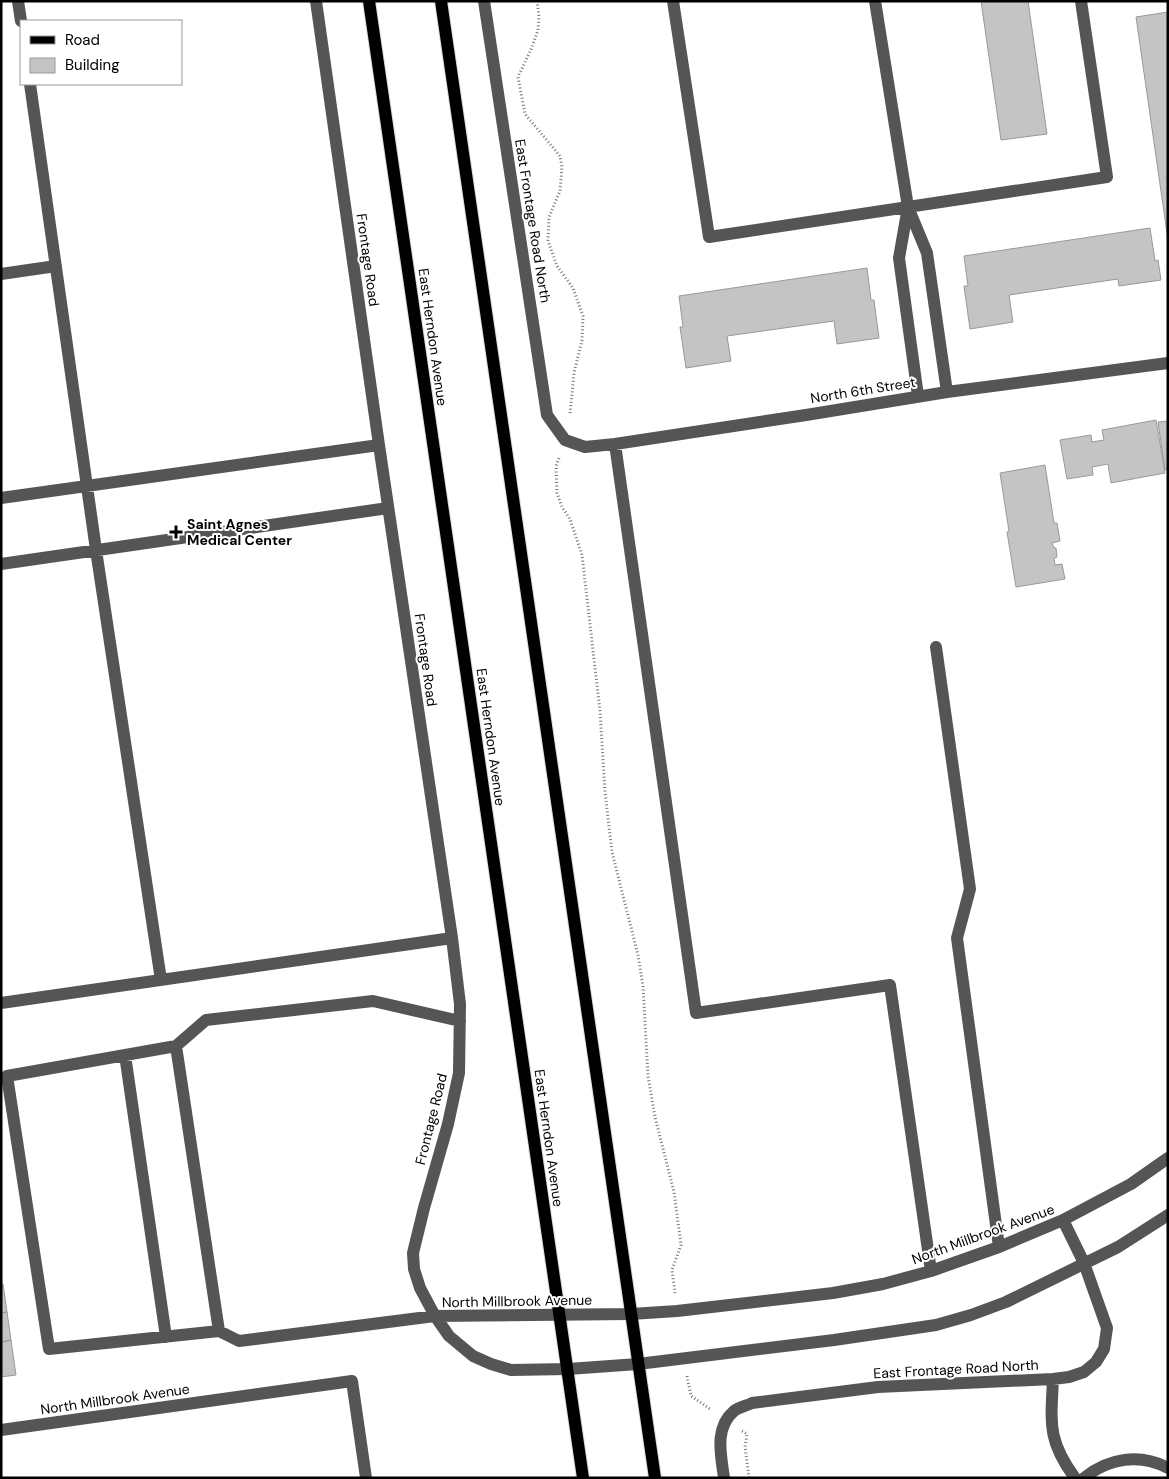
<svg xmlns="http://www.w3.org/2000/svg" width="1169" height="1479" viewBox="0 0 1169 1479" font-family="'DM Sans',sans-serif">
<style>
.building{fill:#c4c4c4;stroke:#999}
.lines{fill:none;stroke-linecap:round;stroke-linejoin:round}
.major-casing{stroke:#dbdbdb;stroke-width:14}
.path{stroke:#777;stroke-width:3;stroke-dasharray:1 2.5;stroke-linecap:butt}
.minor{stroke:#555;stroke-width:12}
.major{stroke:#000;stroke-width:12}
.poi-dot{fill:#000;stroke:#fff;stroke-width:2}
.labels{text-anchor:middle;dominant-baseline:central;stroke-width:4;stroke-linejoin:round;paint-order:stroke}
.street-label{font-size:14px;fill:#000;stroke:#fff}
.poi-label{font-size:14px;font-weight:bold;fill:#000;stroke:#fff;text-anchor:start}
</style>
<rect width="100%" height="100%" fill="#fff"/>
<path class="building" d="M981 1H1028L1047 134 1001 140Z
M1168 12V240L1136 17Z
M1150 228 1155 261 1158 260 1161 280 1119 286 1118 279 1009 295 1013 322 970 329 964 286H968L964 256Z
M867 268 871 300H874L879 338 837 344 834 321 727 336 731 361 686 368 680 327H683L679 296Z
M1156 420 1165 473 1111 483 1108 464 1092 467 1093 475 1067 479 1060 440 1091 435 1092 442 1104 440 1102 430Z
M1168 421V469L1165 470 1158 422Z
M1045 465 1054 523H1057L1060 541 1052 543 1054 548H1056L1057 557 1054 558 1055 565 1062 564 1065 579 1016 587 1007 532 1009 531 1000 473Z
M1 1284H3L7 1312 1 1313Z
M7 1312 11 1340 1 1342V1313Z
M11 1340 16 1375 1 1377V1342Z"/>
<g class="lines">
<defs>
<path id="major" d="M369 1 583 1478
M441 1 655 1478"/>
</defs>
<use href="#major" class="major-casing"/>
<path class="path" d="M537 1 539 16 538 30 532 47 518 77 525 114 560 156 562 167 560 191 549 217 548 241 557 266 573 288 583 316 582 340 574 373 570 414
M559 458 556 466 557 493 562 507 570 519 582 555 600 711 605 792 612 852 638 955 643 986 648 1076 655 1117 674 1192 681 1245 672 1270 675 1293
M687 1376 691 1396 710 1409
M742 1431 747 1434 745 1447 749 1478"/>
<path class="minor" d="M18 1 21 21
M316 1 379 445 452 938 460 1004 459 1073 448 1124 424 1208 413 1253 414 1269 420 1288 435 1316 449 1336 473 1356 491 1364 511 1370 568 1369 638 1364 834 1340 936 1325 971 1315 1006 1302 1118 1247 1168 1215
M484 1 547 415 565 440 585 447 615 444 806 415 947 392 1168 363
M673 1 709 237 1107 177 1081 1
M875 1 908 207 927 253 947 392
M30 84 96 550 161 980
M908 207 899 258 918 396
M1 274 56 266
M615 444 696 1013 890 985 931 1271
M1 498 379 445
M1 564 388 508
M936 647 970 889 957 938 999 1247
M1 1003 452 938
M460 1021 373 1001 206 1020 176 1046 7 1076 49 1349 219 1331 239 1341 435 1316 631 1314 677 1311 833 1293 883 1284 931 1271 999 1247 1063 1220 1131 1184 1168 1158
M176 1046 219 1331
M125 1055 166 1337
M1053 1379C1051 1423 1047 1440 1075 1478
M1 1430 352 1381 366 1478
M724 1478C721 1455 714 1428 734 1411 739 1407 746 1406 752 1403L878 1387 1053 1379 1069 1377 1084 1372 1096 1362 1104 1349 1107 1328 1084 1263 1063 1220
M1084 1478C1108 1458 1140 1453 1168 1468"/>
<use href="#major" class="major"/>
</g>
<path class="poi-dot" d="M173.5 524.5h5v5h5v5h-5v5h-5v-5h-5v-5h5z"/>
<g class="labels">
<g class="street-label">
<text transform="translate(533 221) rotate(81)">East Frontage Road North</text>
<text transform="translate(368 260) rotate(82)">Frontage Road</text>
<text transform="translate(433 337) rotate(82)">East Herndon Avenue</text>
<text transform="translate(863 390) rotate(-9)">North 6th Street</text>
<text transform="translate(426 660) rotate(82)">Frontage Road</text>
<text transform="translate(491 737) rotate(82)">East Herndon Avenue</text>
<text transform="translate(431 1119) rotate(-76)">Frontage Road</text>
<text transform="translate(549 1138) rotate(82)">East Herndon Avenue</text>
<text transform="translate(983 1234) rotate(-20)">North Millbrook Avenue</text>
<text transform="translate(517 1301) rotate(-1)">North Millbrook Avenue</text>
<text transform="translate(956 1369) rotate(-3)">East Frontage Road North</text>
<text transform="translate(115 1399) rotate(-8)">North Millbrook Avenue</text>
</g>
<g class="poi-label">
<text x="187" y="524">Saint Agnes<tspan x="187" dy="16">Medical Center</tspan></text>
</g>
</g>
<rect width="1169" height="1479" fill="none" stroke="#000000" stroke-width="5"/>
<rect x="20" y="20" width="162" height="65" fill="#ffffff" stroke="#999999"/>
<rect x="30" y="36" width="25" height="8" fill="#000000" stroke="#999999"/>
<text x="65" y="45" font-size="15" fill="#000000">Road</text>
<rect x="30" y="58" width="25" height="15" fill="#c4c4c4" stroke="#999999"/>
<text x="65" y="70" font-size="15" fill="#000000">Building</text>
</svg>
